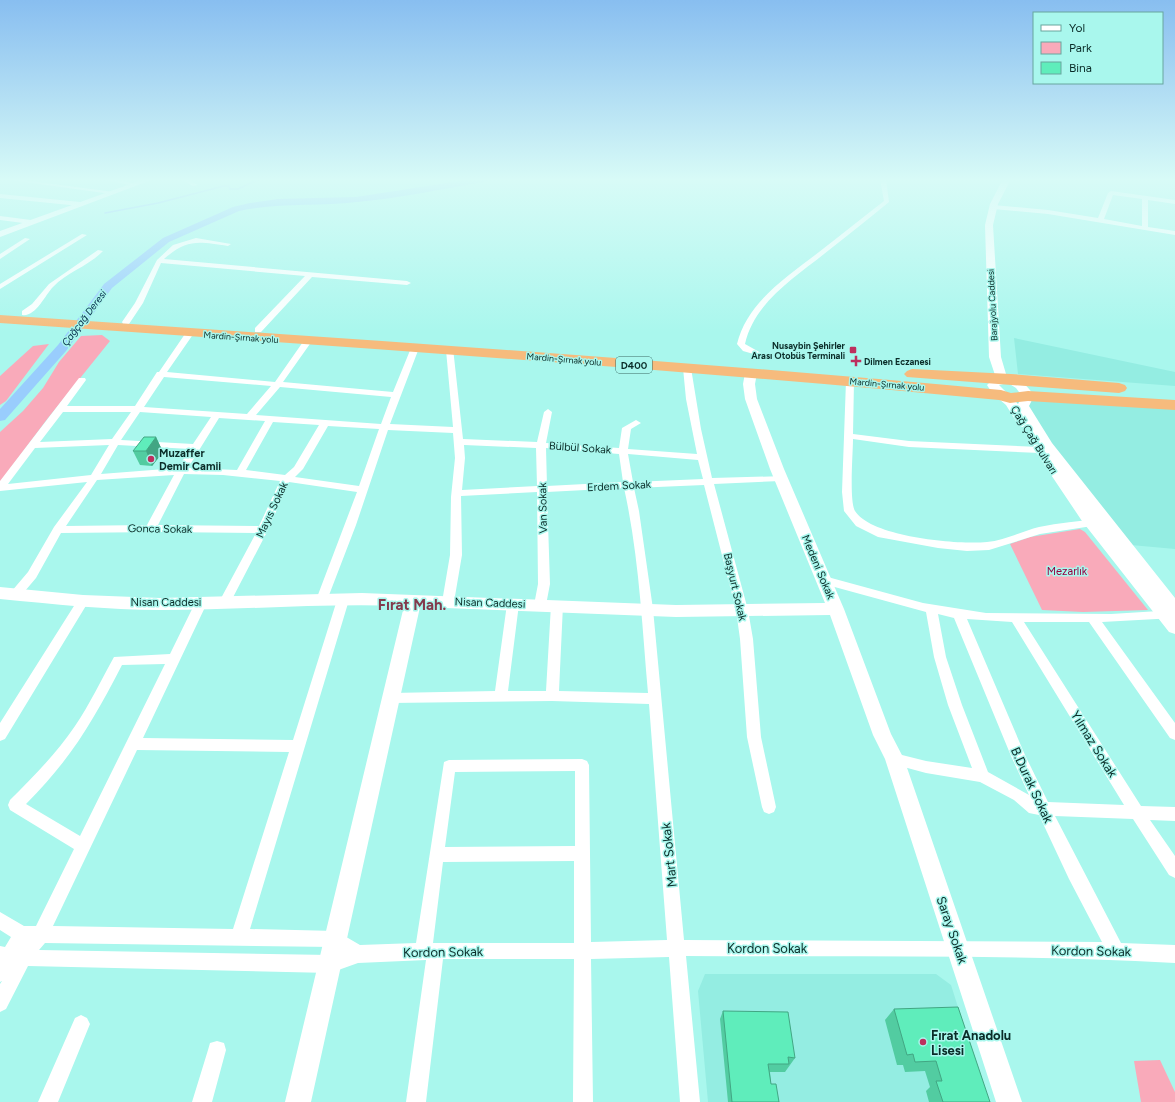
<svg xmlns="http://www.w3.org/2000/svg" width="1175" height="1102" viewBox="0 0 1175 1102" font-family="Figtree,sans-serif">
<style>
.built{fill:#94ede2}
.green{fill:#f9aaba}
.lines{fill:none;stroke-linecap:round;stroke-linejoin:round}
.stream{stroke:#99cdfd;stroke-width:1.5}
.river{fill:#99cdfd;fill-rule:evenodd}
.street{fill:#fff;fill-rule:evenodd}
.secondary{fill:#fff;fill-rule:evenodd}
.highway{fill:#f6bb7d;fill-rule:evenodd}
.wall{fill:#52cca1}
.shaded-wall{fill:#42a683}
.building{fill:#5fedbb;stroke:#42a683}
.poi-dot{fill:#bd2f5e;stroke:#a9f7ed;stroke-width:1.5}
.labels{text-anchor:middle;dominant-baseline:central;stroke-width:3;stroke-linejoin:round;paint-order:stroke}
.far-street-label{font-size:9px;fill:#0a2c28;stroke:#a9f7ed}
.far-poi-label{font-size:9px;font-weight:bold;fill:#0a2c28;stroke:#a9f7ed;text-anchor:end}
.far-water-label{font-size:10px;font-style:italic;fill:#052d4b;stroke:#a9f7ed}
.shield{fill:#a9f7ed;stroke:#3a6963;stroke-width:1}
.shield-label{font-size:10px;font-weight:bold;fill:#0a2c28}
.street-label{font-size:11px;fill:#0a2c28;stroke:#a9f7ed}
.poi-label{font-size:11px;font-weight:bold;fill:#0a2c28;stroke:#a9f7ed;text-anchor:start}
.park-label{font-size:11px;fill:#940040;stroke:#a9f7ed}
.near-street-label{font-size:13px;fill:#0a2c28;stroke:#a9f7ed}
.near-poi-label{font-size:13px;font-weight:bold;fill:#0a2c28;stroke:#a9f7ed;text-anchor:start}
.district-label{font-size:15px;font-weight:bold;fill:#823a4c;stroke:#a9f7ed}
</style>
<rect width="100%" height="100%" fill="#a9f7ed"/>
<path class="built" d="M1014 338 1175 372V386L1018 374Z
M1015 394 1175 404V549L1120 544 1018 409Z
M705 974H936L951 985 988 1102H708L698 991Z"/>
<path class="green" d="M102 335 110 341 48 418 0 482V432L23 411 43 388 59 362 81 336Z
M49 344 6 401 0 405V376L33 346Z
M1080 529 1085 532 1148 610 1083 612 1042 610 1010 544 1030 537Z
M1160 1060 1175 1092V1102H1141L1134 1061Z"/>
<g class="lines">
<path class="stream" d="M105 213 158 203 224 186H229L230 189H238L259 179"/>
<path class="river" d="M473 179H488L484 182C442 189 400 198 357 202 317 207 280 202 239 211L169 242 112 288 66 351 5 420 0 421V409L58 345 104 284 163 238 233 207 250 203 278 199 356 197Z"/>
<path class="street" d="M3 179H15L114 192 111 194Z
M101 179H111L138 184 135 186Z
M181 179H187L198 185 193 186Z
M880 179H886L889 202C868 219 846 237 824 254 794 278 754 303 745 344L761 353 757 355 743 351 737 344C747 302 787 277 819 252 841 235 862 218 884 201Z
M1111 191 1175 200V204L1148 200V227L1175 231V235L1048 214 993 209 990 207 993 205 1048 210 1098 218 1108 193ZM1113 195 1142 199V226L1104 219Z
M0 194 80 202 83 204 80 206 0 198Z
M0 216 31 220 34 222 31 224 0 220Z
M82 234 87 235 0 289V284Z
M25 238 30 239 0 259V254Z
M196 238 231 244 228 246C199 242 188 238 164 259L407 281 411 283 407 285 312 277 261 332H255V328L305 276 161 263 143 303 129 324H123L122 322 135 303 157 260 173 245Z
M98 250 103 251C89 266 67 272 53 287 45 295 36 317 22 315V311L32 304 49 284Z
M187 331 194 333 167 372 275 382 305 339H308L312 341 283 382 393 392 411 348 418 346 419 348 390 424 453 427 446 350 453 348 463 439 537 442 544 412 548 409 552 412 546 443 619 448 622 428 636 420 641 423 631 429 628 449 697 454 686 399 683 368 687 366 691 368 701 429 712 478 785 476 786 478 785 480 781 481 714 484 748 610 753 639 761 737 776 807 774 812 769 814 764 812 762 807 747 737 740 639 736 610 704 485 634 488 639 511 653 609 684 940 1102 942 1069 879 1039 815 1029 813 1014 800 980 782 926 773 889 763 887 759 889 755 894 753 926 761 972 768 948 705 934 657 926 612 820 583 818 580 824 576 923 603 986 613 1111 614 1175 610V618L1102 622 1175 723V740L1170 738 1089 622H1024L1141 806 1175 807V821L1150 820 1175 856V878L1169 875 1133 819 1055 816 1121 943 1175 945V963C1012 954 849 957 686 956L700 1102H680L669 957 591 959 593 1102H573L574 959H443L426 1102H406L426 960 358 963 330 973 28 966 6 1009 0 1012V984L2 981 0 982V946L5 947 11 937 0 930V912L24 926H36L74 849 10 810 8 805 10 800C33 777 56 754 75 726 90 704 101 680 114 657L170 654 195 603 197 600H205L207 603 143 738 293 740 337 600 339 597H347L349 600 250 929 336 931 360 945 416 943 444 762 449 760 582 759 587 761 589 765 591 942 667 940 649 704 552 701 391 703 386 702 384 698 386 694 391 693 495 691 507 604 509 601H517L519 604 508 691H546L551 605 553 602H561L563 605 559 691 648 693C642 625 639 555 624 488L547 492 550 584 546 605 544 608H536L534 605 538 584 537 492 461 496 462 555 454 602 452 605H444L442 602 450 555 451 497 455 458 453 433 388 430 356 525 326 603H318L316 600 357 492 289 482 268 530 229 605H221L219 602 256 533 161 532 61 533 36 578 19 598H11L9 595 11 592 28 572 54 527 87 482 0 491V481L79 378H85L86 380 67 406H135L157 372H159ZM164 377 271 386 247 414 144 407ZM280 387 391 397 381 424 256 415ZM63 412H131L112 439 40 442ZM140 412 211 417 193 444 121 440ZM219 418 265 421 237 470 188 468ZM273 422 319 425 294 467 285 475 246 470ZM328 426 379 429 359 486 295 477 303 469ZM109 445 91 475 8 484 35 448ZM118 445 190 449 178 468 101 474ZM464 445 536 448 537 486 462 490 465 458ZM546 448 619 454 623 482 547 486ZM628 454 698 460 703 479 633 482ZM184 474 223 475 280 481 259 526 158 525ZM174 475 147 525 66 526 97 480ZM938 614 954 618 1011 756 1029 795 988 772 962 705 946 657ZM967 619 1012 622 1124 805 1048 802 1025 755ZM165 664 80 836 26 804C71 759 93 721 122 665ZM137 750 289 752 233 929 53 926ZM575 771V846L445 847 455 772ZM574 861V943H433L443 862ZM45 943 334 947 340 952 330 955 39 950Z
M850 378 854 381 853 434 909 441 1040 447 1045 450 1040 453 909 447 853 439C853 453 849 501 855 511 871 537 958 545 987 542 1004 541 1022 531 1039 527 1059 523 1079 521 1099 519L1104 522 1099 525 1040 534 989 550 967 551 938 548 878 537 856 526 844 511 842 492 846 381Z
M83 597 87 598 89 601 87 604 5 739 0 741V723L79 598Z
M81 1015 87 1018 90 1024 58 1102H38L75 1018Z
M217 1041 224 1043 226 1050 212 1102H192L208 1050 210 1043Z"/>
<path class="secondary" d="M144 179H154L0 237V231Z
M1003 179H1011L998 204 993 225 1001 357 1006 374C1018 378 1027 384 1034 396L1029 406 1052 443 1175 598V615L1173 614 1175 617V634L1169 632 1082 521 1033 448 1034 445 1040 444 1028 424 1023 427 1019 426 1006 405 992 393 987 385 993 379 996 378 989 357 985 225 990 204ZM1008 383 1016 388 1022 396 1018 404 999 385Z
M751 370 757 373 755 384 757 399 784 469 844 609 891 734 904 759 1022 1102H996L885 759 873 735 830 615 676 617 420 607 311 1102H285L404 606C323 603 242 610 161 610 107 610 53 604 0 599V587L83 595 160 598 362 593 676 605 825 603 770 469 745 399 743 384 745 373Z"/>
<path class="highway" d="M0 315C334 338 668 359 1001 390L1011 393 1028 391 1175 400V410L1028 401 1010 403 999 400C667 368 333 346 0 323Z
M912 369 1011 374 1119 383 1125 385 1127 388 1125 391 1119 393 907 377 904 374 907 371Z"/>
</g>
<path class="wall" d="M156 437 163 452 152 466 140 465 133 451Z
M894 1009 990 1102H929L926 1091 930 1087 925 1071 905 1072 903 1065H897L885 1020Z
M723 1011 795 1058 785 1072H770L771 1084 779 1102H728L720 1019Z"/>
<path class="shaded-wall" d="M156 437 163 452 152 466 146 451Z"/>
<path class="building" d="M144 437H156L146 451H133Z
M958 1007 990 1102H943L936 1081H942L936 1061 915 1062 913 1054 907 1055 894 1009Z
M723 1011 788 1012 795 1058 788 1057 789 1064H768L771 1084H776L779 1102H732Z"/>
<linearGradient id="sky" x2="0" y2="1"><stop stop-color="#88bef0"/><stop offset="0.54" stop-color="#d8fbf7"/><stop offset="1" stop-color="#d8fbf7" stop-opacity="0"/></linearGradient>
<rect width="1175" height="333" fill="url(#sky)"/>
<g class="poi-dot">
<rect x="849" y="346" width="8" height="8" rx="2"/>
<path d="M854 355h4v4h4v4h-4v4h-4v-4h-4v-4h4z"/>
<circle cx="151" cy="459" r="4"/>
<circle cx="923" cy="1042" r="4"/>
</g>
<g class="labels">
<g class="far-street-label">
<text transform="translate(992 305) rotate(-93)">Barajyolu Caddesi</text>
<text transform="translate(241 337) rotate(4)">Mardin-Şırnak yolu</text>
<text transform="translate(564 359) rotate(5)">Mardin-Şırnak yolu</text>
<text transform="translate(887 384) rotate(5)">Mardin-Şırnak yolu</text>
</g>
<g class="far-poi-label">
<text x="845" y="345">Nusaybin Şehirler<tspan x="845" dy="10">Arası Otobüs Terminali</tspan></text>
<text x="864" y="361" text-anchor="start">Dilmen Eczanesi</text>
</g>
<g class="far-water-label">
<text transform="translate(84 318) rotate(-53)">Çağçağ Deresi</text>
</g>
<rect class="shield" x="616" y="357" width="36" height="16" rx="3"/>
<g class="shield-label">
<text x="634" y="365">D400</text>
</g>
<g class="street-label">
<text transform="translate(1034 440) rotate(58)">Çağ Çağ Bulvarı</text>
<text transform="translate(580 448) rotate(4)">Bülbül Sokak</text>
<text transform="translate(619 486) rotate(-3)">Erdem Sokak</text>
<text transform="translate(543 508) rotate(-91)">Van Sokak</text>
<text transform="translate(272 510) rotate(-65)">Mayıs Sokak</text>
<text transform="translate(160 529) rotate(1)">Gonca Sokak</text>
<text transform="translate(818 567) rotate(67)">Medeni Sokak</text>
<text transform="translate(735 587) rotate(77)">Başyurt Sokak</text>
<text x="166" y="602">Nisan Caddesi</text>
<text transform="translate(490 603) rotate(2)">Nisan Caddesi</text>
</g>
<g class="poi-label">
<text x="159" y="453">Muzaffer<tspan x="159" dy="13">Demir Camii</tspan></text>
</g>
<g class="park-label">
<text x="1067" y="571">Mezarlık</text>
</g>
<g class="near-street-label">
<text transform="translate(1094 744) rotate(58)">Yılmaz Sokak</text>
<text transform="translate(1032 785) rotate(65)">B.Durak Sokak</text>
<text transform="translate(669 855) rotate(-96)">Mart Sokak</text>
<text transform="translate(952 930) rotate(71)">Saray Sokak</text>
<text x="767" y="948">Kordon Sokak</text>
<text transform="translate(1091 951) rotate(1)">Kordon Sokak</text>
<text transform="translate(443 952) rotate(-1)">Kordon Sokak</text>
</g>
<g class="near-poi-label">
<text x="931" y="1035">Fırat Anadolu<tspan x="931" dy="15">Lisesi</tspan></text>
</g>
<g class="district-label">
<text x="412" y="605">Fırat Mah.</text>
</g>
</g>
<rect x="1033" y="12" width="130" height="72" fill="#a9f7ed" stroke="#69a69e"/>
<rect x="1041" y="25" width="20" height="6" fill="#ffffff" stroke="#69a69e"/>
<text x="1069" y="32" font-size="12" fill="#0a2c28">Yol</text>
<rect x="1041" y="42" width="20" height="12" fill="#f9aaba" stroke="#69a69e"/>
<text x="1069" y="52" font-size="12" fill="#0a2c28">Park</text>
<rect x="1041" y="62" width="20" height="12" fill="#5fedbb" stroke="#69a69e"/>
<text x="1069" y="72" font-size="12" fill="#0a2c28">Bina</text>
</svg>
